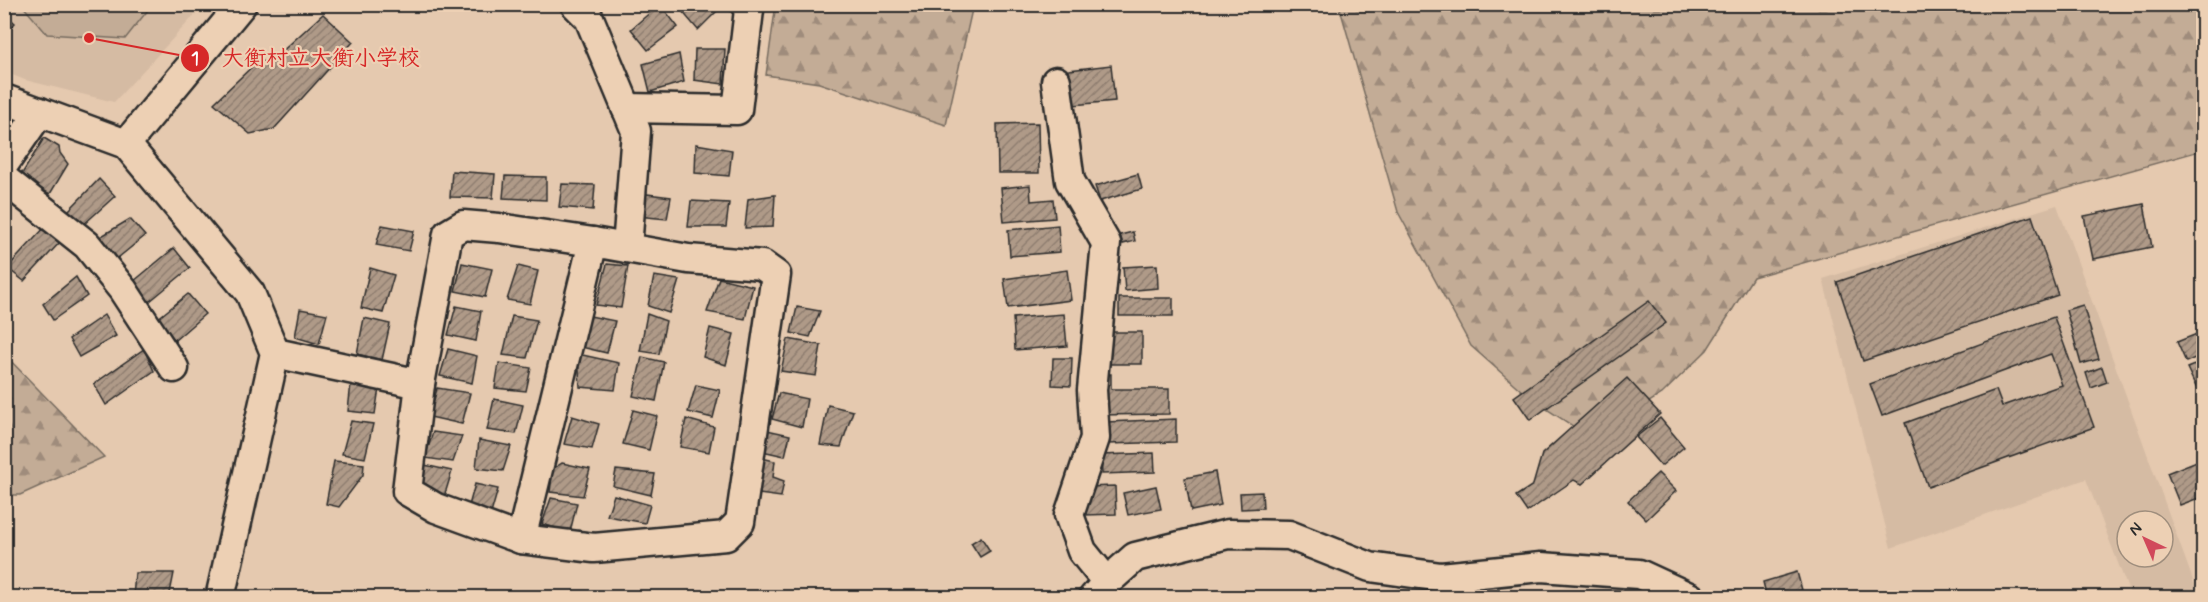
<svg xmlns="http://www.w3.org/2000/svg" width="2208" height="602" viewBox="0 0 2208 602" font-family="Mynerve,'Klee One',sans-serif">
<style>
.built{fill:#d5bba3;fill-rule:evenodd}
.forest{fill:url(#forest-firs);stroke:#776c60;stroke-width:1.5}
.garden{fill:#c3ac96;stroke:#776c60;stroke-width:1.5}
.building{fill:url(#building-hatch);stroke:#2b2b2b;stroke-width:1.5}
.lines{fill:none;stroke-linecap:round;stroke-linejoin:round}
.minor-casing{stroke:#2b2b2b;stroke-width:33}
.minor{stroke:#edd0b4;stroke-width:28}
.leader{fill:none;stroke:#d62828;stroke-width:2}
.callout-dot{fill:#d62828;stroke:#edd0b4;stroke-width:2}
.mark-label{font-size:18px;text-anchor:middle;font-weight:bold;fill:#fff}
.callout-label{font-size:22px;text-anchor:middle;font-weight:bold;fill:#d62828;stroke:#edd0b4;stroke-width:4.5;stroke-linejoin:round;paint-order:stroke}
</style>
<defs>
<pattern id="forest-firs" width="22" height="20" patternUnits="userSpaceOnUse" patternTransform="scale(1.5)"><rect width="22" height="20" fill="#c3ac96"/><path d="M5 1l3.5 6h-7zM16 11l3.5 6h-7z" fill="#9f8c7b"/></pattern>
<pattern id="building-hatch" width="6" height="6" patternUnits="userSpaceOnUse" patternTransform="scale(1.5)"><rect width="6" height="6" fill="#af9a88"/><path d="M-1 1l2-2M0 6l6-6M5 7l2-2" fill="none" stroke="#8f7e6f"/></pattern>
</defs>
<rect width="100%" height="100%" fill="#e5c9af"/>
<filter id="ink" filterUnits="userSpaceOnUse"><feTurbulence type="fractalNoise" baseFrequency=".0167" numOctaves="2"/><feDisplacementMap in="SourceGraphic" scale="12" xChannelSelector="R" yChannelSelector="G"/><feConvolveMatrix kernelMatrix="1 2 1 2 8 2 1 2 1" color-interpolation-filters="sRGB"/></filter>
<g filter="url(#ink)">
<g class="built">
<polygon points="4,5 204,5 114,102 25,80 5,72"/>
<path d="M2057,205L2199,597H2131L2086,479L1891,548L1823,279ZM2127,521H2163V557H2127Z"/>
</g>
<g class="forest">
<polygon points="776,4 973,5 946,125 819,83 766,75"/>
<polygon points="1339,5 2203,5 2203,150 1753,277 1707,350 1662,394 1617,422 1585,434 1531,399 1471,346 1398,212"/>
<polygon points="4,355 5,355 104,457 20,495 5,495"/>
</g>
<polygon class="garden" points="22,5 152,5 125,39 47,34"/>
<g class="building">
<polygon points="660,4 678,27 648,50 631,29"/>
<polygon points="685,4 724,4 698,30 681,10"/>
<polygon points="4,13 15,23 4,34"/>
<polygon points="323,14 353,42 274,129 250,134 214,103 260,59 267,65"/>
<polygon points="695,49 725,49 723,84 694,80"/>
<polygon points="679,54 684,82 650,92 643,64"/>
<polygon points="1111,65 1115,101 1073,105 1069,70"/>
<polygon points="1038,123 1039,173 998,173 997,124"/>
<polygon points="44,138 59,147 60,153 68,164 50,194 20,177"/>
<polygon points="696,144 732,150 729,176 695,173"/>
<polygon points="452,171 495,174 493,198 450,197"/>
<polygon points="1138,174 1142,189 1100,201 1095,186"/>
<polygon points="505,176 546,177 546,200 503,198"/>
<polygon points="99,179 115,196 82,226 68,211"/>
<polygon points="562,184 595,185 593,210 559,207"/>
<polygon points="1030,185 1031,201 1053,199 1055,218 1004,222 1001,188"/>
<polygon points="639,193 671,197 667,219 637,216"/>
<polygon points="775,195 773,227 745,228 748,199"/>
<polygon points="691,201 729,203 726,227 688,227"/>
<polygon points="2144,204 2152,247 2093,259 2084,216"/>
<polygon points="2032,216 2058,295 1863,361 1837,282"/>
<polygon points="130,219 145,236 114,261 95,240"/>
<polygon points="47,225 62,240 24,281 7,268"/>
<polygon points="382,225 414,231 409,251 376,245"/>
<polygon points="1058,225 1060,252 1010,256 1008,230"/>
<polygon points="1133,232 1135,241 1123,244 1120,235"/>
<polygon points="174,248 190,268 144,306 128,286"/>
<polygon points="462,263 492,269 485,297 455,291"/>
<polygon points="607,264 628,266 621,308 596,305"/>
<polygon points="1157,265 1158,288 1125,291 1123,267"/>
<polygon points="518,266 538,271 530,304 507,300"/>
<polygon points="370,268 394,275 383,313 361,308"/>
<polygon points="1067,270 1071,300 1008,308 1004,279"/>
<polygon points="654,276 679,280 669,313 648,306"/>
<polygon points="76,277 87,296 53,320 43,304"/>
<polygon points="719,278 753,286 745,319 707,312"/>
<polygon points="188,294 205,314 175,340 157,319"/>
<rect x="1119" y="298" width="54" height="18"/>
<polygon points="1649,301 1666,323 1530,420 1514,397"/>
<polygon points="2083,305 2099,359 2081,364 2066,310"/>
<polygon points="456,306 481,311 476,341 448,335"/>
<polygon points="797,307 820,311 810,337 791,333"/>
<polygon points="300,309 327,314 319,344 295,337"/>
<polygon points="647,314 666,321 659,354 640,351"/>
<polygon points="1064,314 1067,346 1015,350 1013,318"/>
<polygon points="104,315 116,336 79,357 69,339"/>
<polygon points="512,316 537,320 527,358 503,355"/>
<polygon points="590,316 615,321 607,353 581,347"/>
<polygon points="2054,317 2094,427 1928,487 1905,423 1996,390 2002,406 2062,385 2051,354 1882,416 1870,384"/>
<polygon points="364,318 390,324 382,360 357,354"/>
<polygon points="710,328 734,334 726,365 703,357"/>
<polygon points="2204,331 2204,354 2186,362 2177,342"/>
<rect x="1102" y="332" width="40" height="32"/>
<polygon points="788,339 821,345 816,376 781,371"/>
<polygon points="144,349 154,371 106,405 94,384"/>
<polygon points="448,349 477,356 472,383 440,376"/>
<polygon points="578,354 619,363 615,390 580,387"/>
<polygon points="642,357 664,362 656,401 633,396"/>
<polygon points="1053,358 1072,358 1071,386 1052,385"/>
<polygon points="2204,361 2204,386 2197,389 2187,368"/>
<polygon points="499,363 531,368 526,391 495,388"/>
<polygon points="2102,367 2107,382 2091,388 2086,373"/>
<polygon points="1096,374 1111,374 1111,389 1169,389 1169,414 1096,415"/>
<polygon points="1627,378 1660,414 1582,484 1574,480 1527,512 1516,496 1533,485 1542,454"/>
<polygon points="351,383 379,388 375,414 348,411"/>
<polygon points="696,385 720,390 713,418 688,412"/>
<polygon points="437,388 470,393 462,424 430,417"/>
<polygon points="779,393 807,399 802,427 772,419"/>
<polygon points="494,399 523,405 516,434 487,430"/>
<polygon points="828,405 853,411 841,447 820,445"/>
<polygon points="633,410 657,416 649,450 623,444"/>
<polygon points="572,416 599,424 592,449 564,444"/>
<polygon points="1660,418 1684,447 1661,466 1636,437"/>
<polygon points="686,419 714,427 709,452 680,447"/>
<polygon points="1176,419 1176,442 1107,444 1106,422"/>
<polygon points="351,421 373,424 365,458 342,454"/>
<polygon points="767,430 790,435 785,456 762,451"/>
<polygon points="433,432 462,436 453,462 425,458"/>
<polygon points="479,440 511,446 503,471 476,468"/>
<polygon points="1154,453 1155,472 1102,474 1101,455"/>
<polygon points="757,457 775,461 773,477 784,481 781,497 752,493"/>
<polygon points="2204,458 2204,496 2180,505 2167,473"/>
<polygon points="334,461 364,464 363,475 339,507 326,504"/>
<polygon points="562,463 590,469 583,496 550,492 553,469"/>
<polygon points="420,464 452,471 444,497 415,487"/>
<polygon points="616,470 655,474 651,495 613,486"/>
<polygon points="1215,472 1221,505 1191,511 1185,478"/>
<polygon points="1658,473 1676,491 1646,520 1628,501"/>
<polygon points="475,484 498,489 490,517 467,513"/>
<polygon points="1115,486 1116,514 1085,515 1084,487"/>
<polygon points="1156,486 1161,509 1128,515 1123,493"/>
<polygon points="1262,492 1263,508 1241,509 1240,493"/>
<polygon points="614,495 650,505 645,523 607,516"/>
<polygon points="551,498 577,503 570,532 542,524"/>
<polygon points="981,537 990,551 980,557 971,543"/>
<polygon points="1797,572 1802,590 1778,598 1767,598 1763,582"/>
<polygon points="135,573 174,573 169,598 133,598"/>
</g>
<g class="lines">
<defs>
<g id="minor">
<polyline points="575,4 589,18 636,131 627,248"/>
<polyline points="1056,81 1070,181 1106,243 1092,390 1095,438 1069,515 1082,551 1107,582"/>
<polyline points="4,99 126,144 250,293 275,353 220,598"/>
<polyline points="626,108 737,110 749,10 745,4"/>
<polyline points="126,144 242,4"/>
<polyline points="4,164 40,112"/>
<polyline points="4,179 87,245 123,290 174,368"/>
<polygon points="463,225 499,228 593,242 688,259 762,265 776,275 740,522 726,536 594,548 521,539 436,508 407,491 420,384 448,234"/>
<polyline points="275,353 420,384"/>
<polyline points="521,539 593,242"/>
<polyline points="1093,598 1107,582 1135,557 1228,534 1289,535 1370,567 1441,577 1541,567 1639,574 1691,598"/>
</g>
</defs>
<use href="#minor" class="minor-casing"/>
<use href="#minor" class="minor"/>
</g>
</g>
<path class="leader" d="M89 38L195 58"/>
<g class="callout-dot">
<circle cx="89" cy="38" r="6"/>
<circle cx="195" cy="58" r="15"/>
</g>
<g class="mark-label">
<text x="195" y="64">1</text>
</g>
<g class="callout-label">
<text x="321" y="65">大衡村立大衡小学校</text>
</g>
<rect width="2208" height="602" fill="none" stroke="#edd0b4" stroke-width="24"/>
<rect x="12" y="12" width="2184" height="578" fill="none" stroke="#2b2b2b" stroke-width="2" filter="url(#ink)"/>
<g transform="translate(2145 539) rotate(316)"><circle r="28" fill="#edd0b4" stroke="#9f8e7d" stroke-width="1.5"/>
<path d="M0-4.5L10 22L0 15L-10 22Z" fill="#d1495b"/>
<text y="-9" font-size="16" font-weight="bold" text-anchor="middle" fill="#2b2b2b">N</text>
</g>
</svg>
